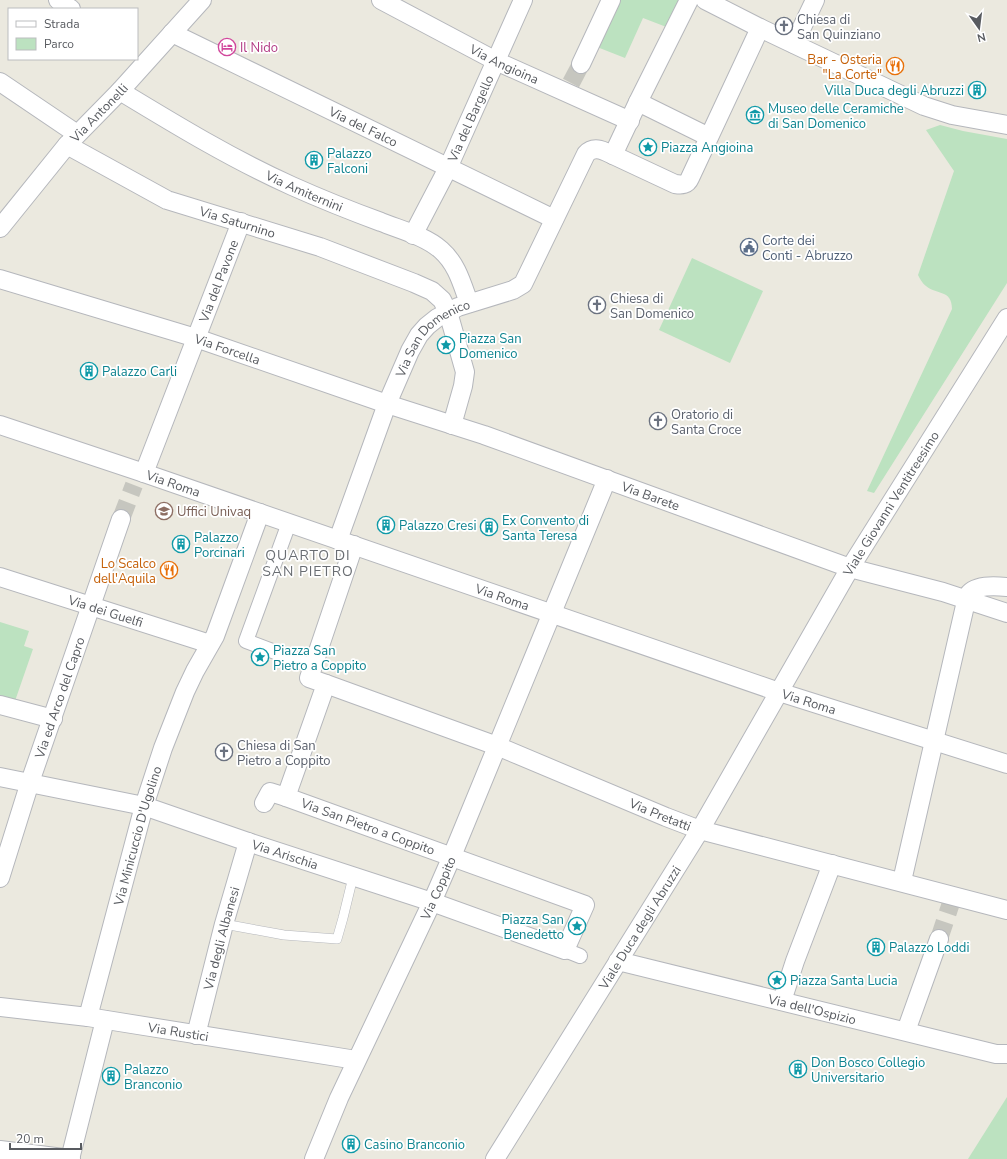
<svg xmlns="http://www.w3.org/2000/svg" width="1007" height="1159" viewBox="0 0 1007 1159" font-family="'Nunito Sans',sans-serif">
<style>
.green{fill:#bce2c0}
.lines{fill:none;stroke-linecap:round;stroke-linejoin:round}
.minor-tunnel{stroke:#c6c6bf;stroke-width:18;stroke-dasharray:18 9;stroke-linecap:butt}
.service-casing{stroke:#b5b7bc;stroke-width:10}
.pedestrian-casing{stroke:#b5b7bc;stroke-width:16}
.minor-casing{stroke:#b5b7bc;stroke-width:20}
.service{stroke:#fff;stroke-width:9}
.pedestrian{stroke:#fff;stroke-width:14}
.minor{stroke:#fff;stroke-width:18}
.labels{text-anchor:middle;stroke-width:3.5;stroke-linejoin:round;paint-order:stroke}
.worship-label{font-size:13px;fill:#5b616d;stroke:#fff;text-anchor:start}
.hotel-label{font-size:13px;fill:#b23c85;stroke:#fff;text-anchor:start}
.food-label{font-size:13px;fill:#c56008;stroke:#fff;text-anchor:end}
.street-label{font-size:13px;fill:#585b60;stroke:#fff}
.culture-label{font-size:13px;fill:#0d838f;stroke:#fff;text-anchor:start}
.service-label{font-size:13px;fill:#4e5e75;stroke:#fff;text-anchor:start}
.education-label{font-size:13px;fill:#785e54;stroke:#fff;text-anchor:start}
.neighbourhood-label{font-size:14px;letter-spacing:1px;fill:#696d72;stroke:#fff}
</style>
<rect width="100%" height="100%" fill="#ebe9df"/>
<g class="green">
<polygon points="618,0 683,0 669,28 643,18 625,58 597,47"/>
<path d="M940,125L963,131L1007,139V283L874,493L867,491L952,309C952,289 936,295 926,286C923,284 920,279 918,275L954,171L926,130Z"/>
<polygon points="692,258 763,291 730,363 659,330"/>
<polygon points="0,622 29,631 24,646 33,649 15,701 0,697"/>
<polygon points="1007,1097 1007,1159 968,1159"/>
</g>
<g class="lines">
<g class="minor-tunnel">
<polyline points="571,83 581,64"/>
<polyline points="121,519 134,485"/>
<polyline points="939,939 951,903"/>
</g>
<defs>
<polyline id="service" points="224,924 284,935 337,939 343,918 353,877"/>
<g id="pedestrian">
<polyline points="289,523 246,641 312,666"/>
<polyline points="565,950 580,956"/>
</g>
<g id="minor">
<polyline points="58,0 71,9"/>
<path id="s1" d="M381,0L496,61L630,121"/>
<polyline points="705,0 760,28 924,106 952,115 1007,125"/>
<path id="s2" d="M172,33L554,219"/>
<polyline points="794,44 815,0"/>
<polyline points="581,64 611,0"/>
<polyline points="0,82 77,134"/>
<path id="s3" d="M120,91C176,125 232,159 292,186C321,199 351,211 381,222C401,230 425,236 441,250C457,264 462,284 469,303"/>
<polyline points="638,102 689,0"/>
<path d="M709,137L638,102L613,155L675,184C682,185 687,185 690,178L760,28"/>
<path id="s4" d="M67,145L167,200L320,247L414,283L432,291L442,300L448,312L465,372L463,386L452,425"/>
<path id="s5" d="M0,228L67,145L120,91L202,0"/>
<path id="s6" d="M413,235L448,168L523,0"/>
<path id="s7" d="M0,279L196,338L387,404L484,435L850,568L943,592L1007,613"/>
<path id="s8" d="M0,425L138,471L779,692L1007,764"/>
<path id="s9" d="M144,473L241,222"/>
<path id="s10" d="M338,540L387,404L410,351L419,335L427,326L437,318L458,307L513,290L523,284L586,154C594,145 604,151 613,155"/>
<path id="s11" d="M0,577L210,644"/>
<path id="s12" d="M326,684L497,746L666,817L700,830L1007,910"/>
<polyline points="0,705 53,719"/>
<path id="s13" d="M0,777L144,806L248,842L432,902L565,950L585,905L286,797"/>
<polyline points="264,803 270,792 286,797 326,684 309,678 354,545"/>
<path id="s14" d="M0,878L30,782L121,519"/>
<path d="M902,881L967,597C973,584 996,586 1007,587"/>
<path id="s15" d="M618,961L996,1054H1007"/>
<polyline points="782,1001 795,961 832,864"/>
<path id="s16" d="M0,1007L88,1017L356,1060"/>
<path id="s17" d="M88,1017L144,806L163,748L185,692L195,671L215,636L260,513"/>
<polyline points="906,1031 939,939"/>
<path id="s18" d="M196,1035L224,924L248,842"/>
<polyline points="0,1150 71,1159"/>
<polyline points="70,1159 105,1020"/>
<path id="s19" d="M314,1159L339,1098L432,902L452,856L607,479"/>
<path id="s20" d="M495,1159L700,830L850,568L1007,318"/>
</g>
</defs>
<use href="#service" class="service-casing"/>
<use href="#pedestrian" class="pedestrian-casing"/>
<use href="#minor" class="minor-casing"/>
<use href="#service" class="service"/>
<use href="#pedestrian" class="pedestrian"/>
<use href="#minor" class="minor"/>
</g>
<defs>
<symbol id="church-ring" viewBox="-11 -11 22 22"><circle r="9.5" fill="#fff" stroke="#6b7280" stroke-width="1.5"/><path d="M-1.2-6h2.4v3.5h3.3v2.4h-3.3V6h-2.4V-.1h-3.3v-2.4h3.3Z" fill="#6b7280"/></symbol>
<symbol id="hotel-ring" viewBox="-11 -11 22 22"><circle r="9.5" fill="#fff" stroke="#d1479c" stroke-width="1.5"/><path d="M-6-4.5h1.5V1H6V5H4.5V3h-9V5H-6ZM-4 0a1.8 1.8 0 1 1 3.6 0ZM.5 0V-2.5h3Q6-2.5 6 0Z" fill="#d1479c"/></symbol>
<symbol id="restaurant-ring" viewBox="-11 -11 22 22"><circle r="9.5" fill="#fff" stroke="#e8710a" stroke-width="1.5"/><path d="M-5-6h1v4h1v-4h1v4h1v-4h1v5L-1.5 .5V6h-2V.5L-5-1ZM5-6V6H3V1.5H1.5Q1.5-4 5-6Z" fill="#e8710a"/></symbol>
<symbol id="building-ring" viewBox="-11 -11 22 22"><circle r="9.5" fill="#fff" stroke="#0f9aa8" stroke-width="1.5"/><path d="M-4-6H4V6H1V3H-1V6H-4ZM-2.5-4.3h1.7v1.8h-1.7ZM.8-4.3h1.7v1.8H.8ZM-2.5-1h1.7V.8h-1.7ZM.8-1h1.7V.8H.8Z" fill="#0f9aa8"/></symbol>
<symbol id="museum-ring" viewBox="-11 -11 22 22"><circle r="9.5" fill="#fff" stroke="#0f9aa8" stroke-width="1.5"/><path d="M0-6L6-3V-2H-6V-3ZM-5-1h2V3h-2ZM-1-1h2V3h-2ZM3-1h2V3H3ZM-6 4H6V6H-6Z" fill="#0f9aa8"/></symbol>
<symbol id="sight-ring" viewBox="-11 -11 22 22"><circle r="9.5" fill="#fff" stroke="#0f9aa8" stroke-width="1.5"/><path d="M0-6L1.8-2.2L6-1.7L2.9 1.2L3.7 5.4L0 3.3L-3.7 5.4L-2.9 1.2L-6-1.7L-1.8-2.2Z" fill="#0f9aa8"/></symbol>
<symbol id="civic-ring" viewBox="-11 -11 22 22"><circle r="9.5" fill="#fff" stroke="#5c6f8a" stroke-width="1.5"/><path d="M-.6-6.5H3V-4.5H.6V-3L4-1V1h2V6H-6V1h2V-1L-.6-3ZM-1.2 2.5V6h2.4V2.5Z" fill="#5c6f8a"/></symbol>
<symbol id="university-ring" viewBox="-11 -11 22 22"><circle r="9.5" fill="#fff" stroke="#8d6e63" stroke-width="1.5"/><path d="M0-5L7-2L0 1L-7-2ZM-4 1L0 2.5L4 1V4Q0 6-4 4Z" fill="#8d6e63"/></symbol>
</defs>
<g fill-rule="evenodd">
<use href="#church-ring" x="774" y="16" width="20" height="20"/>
<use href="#hotel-ring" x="217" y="37" width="20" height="20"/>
<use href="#restaurant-ring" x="885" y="56" width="20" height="20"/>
<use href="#building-ring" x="967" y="80" width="20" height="20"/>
<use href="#museum-ring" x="745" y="105" width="20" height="20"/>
<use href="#sight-ring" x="638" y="137" width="20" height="20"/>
<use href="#building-ring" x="304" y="150" width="20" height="20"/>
<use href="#civic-ring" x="739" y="237" width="20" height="20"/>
<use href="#church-ring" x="587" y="295" width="20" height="20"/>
<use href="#sight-ring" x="436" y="335" width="20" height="20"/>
<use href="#building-ring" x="79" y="361" width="20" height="20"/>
<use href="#church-ring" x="648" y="411" width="20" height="20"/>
<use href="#university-ring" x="154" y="501" width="20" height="20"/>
<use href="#building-ring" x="376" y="515" width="20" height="20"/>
<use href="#building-ring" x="479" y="517" width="20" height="20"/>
<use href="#building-ring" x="171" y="534" width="20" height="20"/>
<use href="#restaurant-ring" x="159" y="560" width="20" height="20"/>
<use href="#sight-ring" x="250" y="647" width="20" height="20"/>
<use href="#church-ring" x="214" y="742" width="20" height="20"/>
<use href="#sight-ring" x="567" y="916" width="20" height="20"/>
<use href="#building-ring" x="866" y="937" width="20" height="20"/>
<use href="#sight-ring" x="767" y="970" width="20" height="20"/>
<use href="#building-ring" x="788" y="1059" width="20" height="20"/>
<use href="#building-ring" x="101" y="1066" width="20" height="20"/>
<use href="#building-ring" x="341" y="1134" width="20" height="20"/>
</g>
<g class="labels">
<g class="worship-label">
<text x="797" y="24">Chiesa di<tspan x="797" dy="15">San Quinziano</tspan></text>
<text x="610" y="303">Chiesa di<tspan x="610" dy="15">San Domenico</tspan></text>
<text x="671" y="419">Oratorio di<tspan x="671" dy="15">Santa Croce</tspan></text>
<text x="237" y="750">Chiesa di San<tspan x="237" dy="15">Pietro a Coppito</tspan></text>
</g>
<g class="hotel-label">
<text x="240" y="52">Il Nido</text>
</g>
<g class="food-label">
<text x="882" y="64">Bar - Osteria<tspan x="882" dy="15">"La Corte"</tspan></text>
<text x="156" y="568">Lo Scalco<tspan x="156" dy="15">dell'Aquila</tspan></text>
</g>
<g class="street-label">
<text dy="5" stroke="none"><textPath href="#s1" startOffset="139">Via Angioina</textPath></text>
<text dy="5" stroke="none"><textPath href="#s5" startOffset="152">Via Antonelli</textPath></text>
<text dy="5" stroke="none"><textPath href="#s6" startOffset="130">Via del Bargello</textPath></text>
<text dy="5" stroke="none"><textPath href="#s2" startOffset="213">Via del Falco</textPath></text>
<text dy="5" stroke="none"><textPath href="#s3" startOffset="210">Via Amiternini</textPath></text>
<text dy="5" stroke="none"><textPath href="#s4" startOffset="188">Via Saturnino</textPath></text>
<text dy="5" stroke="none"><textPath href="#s9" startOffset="206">Via del Pavone</textPath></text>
<text dy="5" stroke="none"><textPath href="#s10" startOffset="228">Via San Domenico</textPath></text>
<text dy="5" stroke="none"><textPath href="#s7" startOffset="238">Via Forcella</textPath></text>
<text dy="5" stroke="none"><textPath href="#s8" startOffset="183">Via Roma</textPath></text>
<text dy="5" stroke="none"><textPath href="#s7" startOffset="686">Via Barete</textPath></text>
<text dy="5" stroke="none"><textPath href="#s20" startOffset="766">Viale Giovanni Ventitreesimo</textPath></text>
<text dy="5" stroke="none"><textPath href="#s8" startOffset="531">Via Roma</textPath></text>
<text dy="5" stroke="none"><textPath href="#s11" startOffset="111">Via dei Guelfi</textPath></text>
<text dy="5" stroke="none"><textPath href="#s14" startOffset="190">Via ed Arco del Capro</textPath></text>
<text dy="5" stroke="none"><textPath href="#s8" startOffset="855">Via Roma</textPath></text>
<text dy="5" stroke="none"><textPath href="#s12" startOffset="359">Via Pretatti</textPath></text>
<text transform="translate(368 826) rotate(20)" y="5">Via San Pietro a Coppito</text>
<text dy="5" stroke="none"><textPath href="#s17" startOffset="188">Via Minicuccio D'Ugolino</textPath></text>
<text dy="5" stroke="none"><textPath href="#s13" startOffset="296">Via Arischia</textPath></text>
<text dy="5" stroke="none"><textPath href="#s19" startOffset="298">Via Coppito</textPath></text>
<text dy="5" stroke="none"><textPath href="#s20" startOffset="273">Viale Duca degli Abruzzi</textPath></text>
<text dy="5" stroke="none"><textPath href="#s18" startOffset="100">Via degli Albanesi</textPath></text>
<text dy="5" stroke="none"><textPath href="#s15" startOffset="200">Via dell'Ospizio</textPath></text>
<text dy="5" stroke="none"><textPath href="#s16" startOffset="180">Via Rustici</textPath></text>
</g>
<g class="culture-label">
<text x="964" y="95" text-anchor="end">Villa Duca degli Abruzzi</text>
<text x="768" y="113">Museo delle Ceramiche<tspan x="768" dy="15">di San Domenico</tspan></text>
<text x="661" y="152">Piazza Angioina</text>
<text x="327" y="158">Palazzo<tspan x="327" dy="15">Falconi</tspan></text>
<text x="459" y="343">Piazza San<tspan x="459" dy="15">Domenico</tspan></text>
<text x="102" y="376">Palazzo Carli</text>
<text x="502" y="525">Ex Convento di<tspan x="502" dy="15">Santa Teresa</tspan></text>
<text x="399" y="530">Palazzo Cresi</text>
<text x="194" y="542">Palazzo<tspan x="194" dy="15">Porcinari</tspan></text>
<text x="273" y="655">Piazza San<tspan x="273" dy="15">Pietro a Coppito</tspan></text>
<text x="564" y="924" text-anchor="end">Piazza San<tspan x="564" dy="15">Benedetto</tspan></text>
<text x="889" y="952">Palazzo Loddi</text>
<text x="790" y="985">Piazza Santa Lucia</text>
<text x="811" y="1067">Don Bosco Collegio<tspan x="811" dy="15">Universitario</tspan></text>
<text x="124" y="1074">Palazzo<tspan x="124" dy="15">Branconio</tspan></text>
<text x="364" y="1149">Casino Branconio</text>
</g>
<g class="service-label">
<text x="762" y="245">Corte dei<tspan x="762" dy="15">Conti - Abruzzo</tspan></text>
</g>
<g class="education-label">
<text x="177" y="516">Uffici Univaq</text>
</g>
<g class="neighbourhood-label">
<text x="308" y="560">QUARTO DI<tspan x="308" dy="16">SAN PIETRO</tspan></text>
</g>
</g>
<rect x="8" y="8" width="130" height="52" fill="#ffffff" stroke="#bcbdbf"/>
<rect x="16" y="21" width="20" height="6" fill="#ffffff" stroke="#bcbdbf"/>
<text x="44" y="28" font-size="12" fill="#585b60">Strada</text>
<rect x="16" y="38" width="20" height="12" fill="#bce2c0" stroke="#bcbdbf"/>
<text x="44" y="48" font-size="12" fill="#585b60">Parco</text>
<g transform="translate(979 28) rotate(166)" stroke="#ffffff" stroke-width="3" paint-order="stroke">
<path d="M0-3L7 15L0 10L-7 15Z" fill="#585b60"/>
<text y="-6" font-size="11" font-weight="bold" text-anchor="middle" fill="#585b60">N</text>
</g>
<path d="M10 1143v6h71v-6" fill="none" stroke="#585b60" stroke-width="2"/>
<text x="16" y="1143" font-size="12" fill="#585b60" stroke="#ffffff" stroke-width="3" paint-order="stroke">20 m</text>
</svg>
